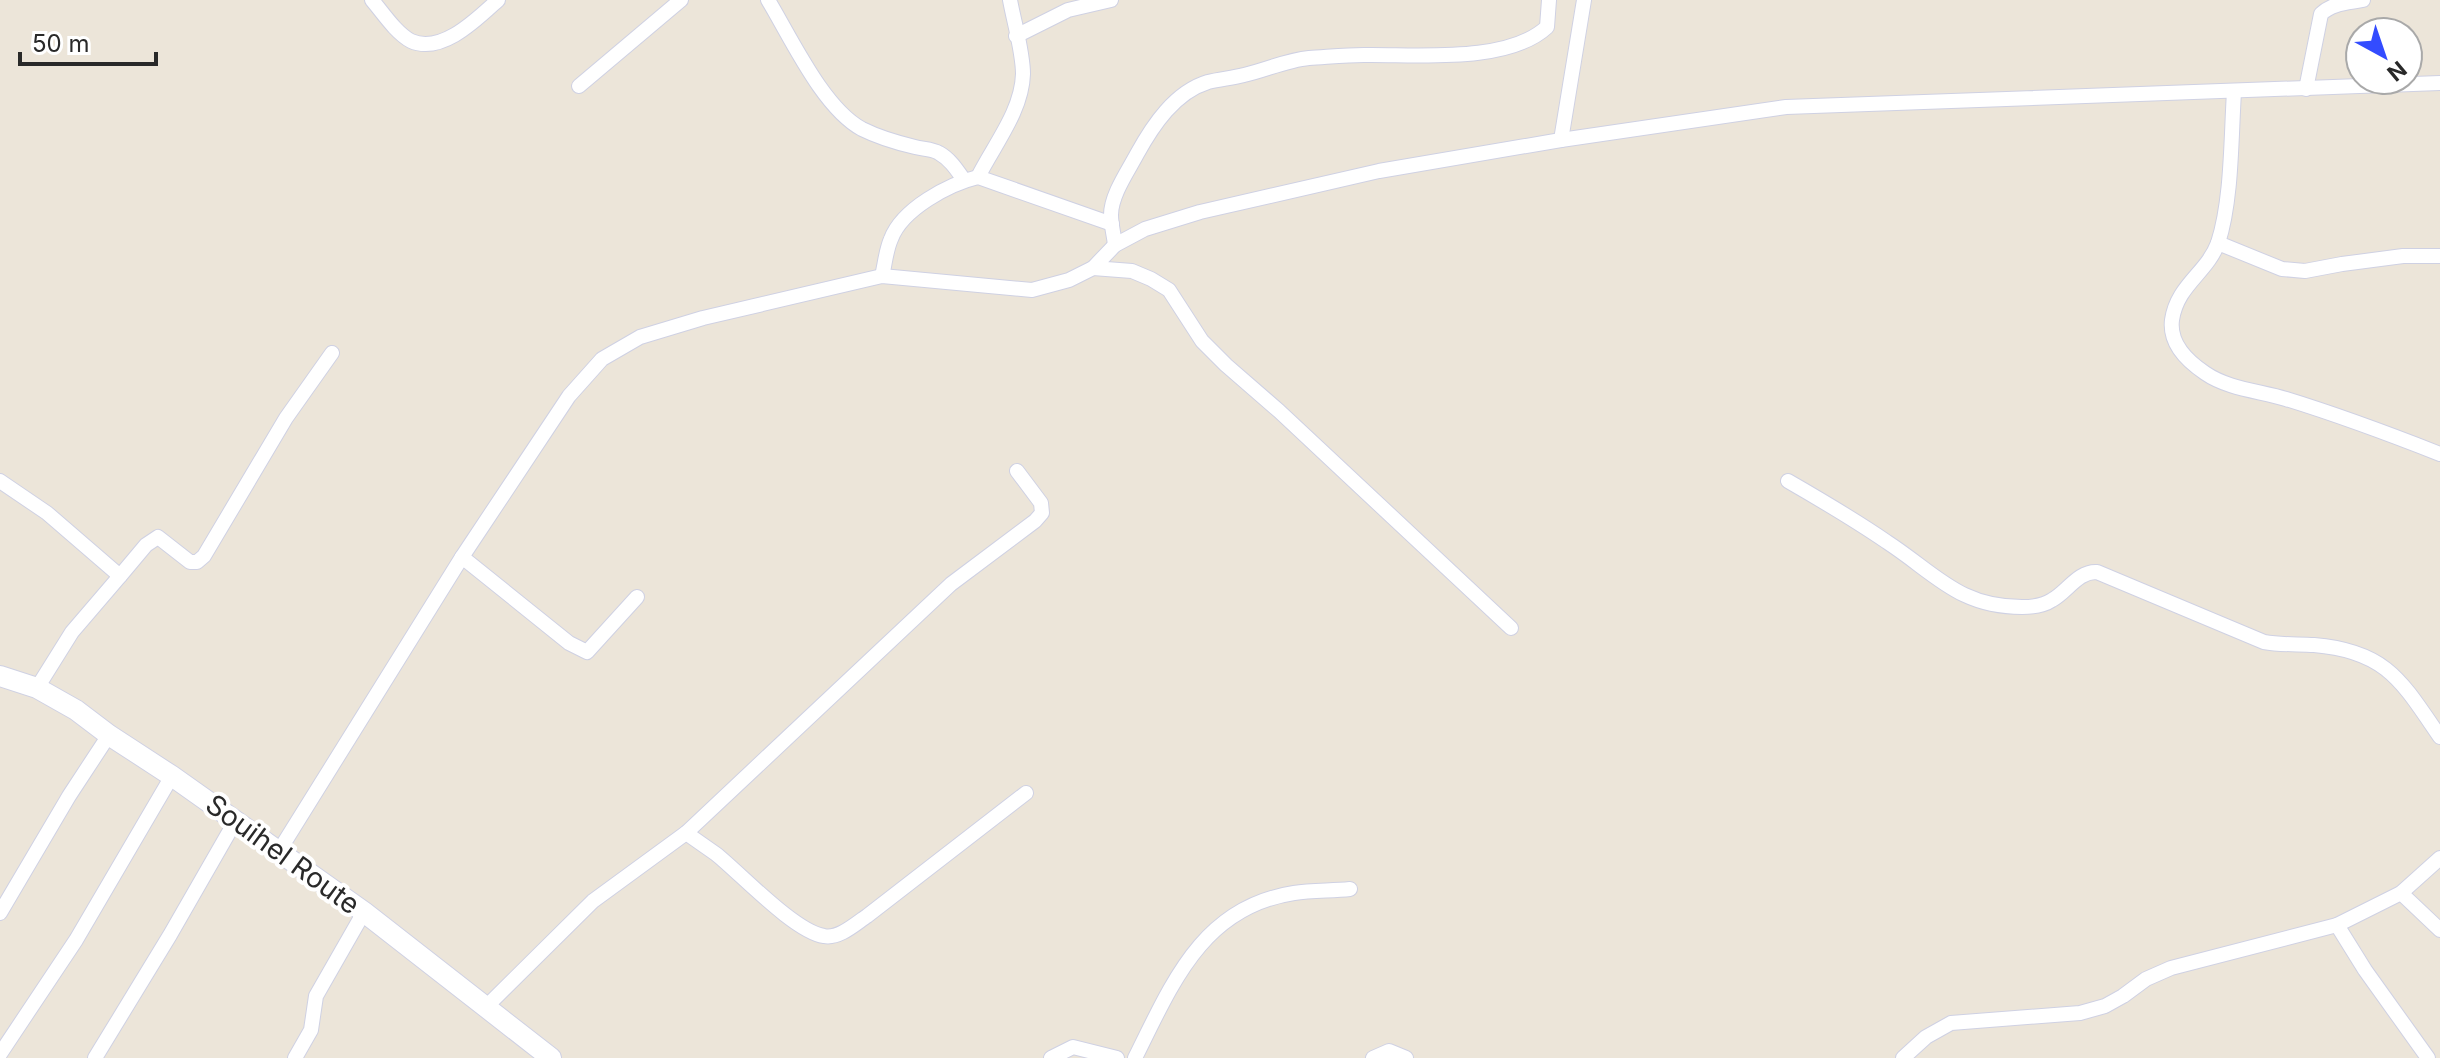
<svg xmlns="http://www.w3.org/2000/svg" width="2440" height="1058" viewBox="0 0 2440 1058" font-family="Inter,sans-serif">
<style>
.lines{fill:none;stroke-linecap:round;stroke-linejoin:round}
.street-casing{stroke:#cfd1e3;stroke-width:16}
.secondary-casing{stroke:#cfd1e3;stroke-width:22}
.street{stroke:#fff;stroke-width:14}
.secondary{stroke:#fff;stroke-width:20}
.labels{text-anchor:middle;stroke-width:8;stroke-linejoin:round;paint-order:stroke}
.street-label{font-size:28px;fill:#292929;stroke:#fff}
</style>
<rect width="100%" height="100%" fill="#ece5d9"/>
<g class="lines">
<defs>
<g id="street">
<path d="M372,0C383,13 396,33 411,41C442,55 478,18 498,0"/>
<path d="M768,0C791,38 823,108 862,129C878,137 898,143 915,147C923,149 933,149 939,153C950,159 957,170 964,180"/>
<polyline points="1016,36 1068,10 1111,0"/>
<polyline points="579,86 681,0"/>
<path d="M2306,89L2321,14C2332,3 2348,3 2363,0"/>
<path d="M2234,92C2231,138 2232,200 2218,243C2207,273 2177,285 2172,320C2169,344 2187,361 2205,373C2228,389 2260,391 2286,399C2338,415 2389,434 2440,454"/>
<polyline points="1561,140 1584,0"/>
<path d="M978,177C994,145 1022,111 1023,74C1023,52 1014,22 1010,0"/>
<polyline points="2218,243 2282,269 2305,271 2342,264 2403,256 2440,256"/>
<path d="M1115,245C1114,235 1111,225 1111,215C1111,195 1128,171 1137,154C1153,125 1175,92 1208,82C1220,79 1233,78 1244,75C1266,70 1287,60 1309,58C1327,57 1346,55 1364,55C1416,54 1507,64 1547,27L1549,0"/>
<polyline points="1093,268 1132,271 1151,279 1169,290 1202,341 1226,365 1279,411 1511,628"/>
<path d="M882,276C885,264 886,250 891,239C902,209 949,184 978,177L1112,224"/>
<polyline points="0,481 47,513 120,576 72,632 37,688"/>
<path d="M1788,481C1821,500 1855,520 1887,542C1936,574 1959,607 2022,607C2033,607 2043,606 2052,600C2067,592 2078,571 2097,572L2264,642C2281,645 2297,644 2314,645C2387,651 2402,682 2440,737"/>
<polyline points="462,557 569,643 587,652 637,597"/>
<polyline points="120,576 146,545 158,537 190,562 197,562 204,556 286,418 332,353"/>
<path d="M686,833C696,840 706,847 716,854C741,874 795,932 824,936C839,939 855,924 867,916L1026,793"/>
<polyline points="279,851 462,557 569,396 602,359 640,337 703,318 882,276 1032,290 1069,280 1093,268 1115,245 1145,229 1200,212 1379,171 1561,140 1786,107 2440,83"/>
<polyline points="2401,893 2440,930"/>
<polyline points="0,913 69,796 109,735"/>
<polyline points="2337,925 2365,970 2428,1058"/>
<polyline points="487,1006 593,901 686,833 951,584 1035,521 1042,513 1041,503 1017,471"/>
<polyline points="0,1054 76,940 172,776"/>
<polyline points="95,1058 170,935 236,820"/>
<polyline points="295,1058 311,1030 316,996 364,912"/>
<polyline points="1051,1058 1073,1047 1117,1058"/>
<path d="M1135,1058C1172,984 1202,907 1294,893C1312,890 1332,891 1350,889"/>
<polyline points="1373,1058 1389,1051 1406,1058"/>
<polyline points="1903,1058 1926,1037 1951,1023 2080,1013 2105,1006 2123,996 2146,979 2171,968 2337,925 2401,893 2440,858"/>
</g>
<polyline id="secondary" points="0,676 37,688 76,710 109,735 172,776 364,912 551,1058"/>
</defs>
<use href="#street" class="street-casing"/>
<use href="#secondary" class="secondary-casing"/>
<use href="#street" class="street"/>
<use href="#secondary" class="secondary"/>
</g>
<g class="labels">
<g class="street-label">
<text transform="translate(283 854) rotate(36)" y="10">Souihel Route</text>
</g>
</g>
<g transform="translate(2384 56) rotate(140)"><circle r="38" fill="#ffffff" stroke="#a9a9a9" stroke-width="2"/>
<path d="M0-6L14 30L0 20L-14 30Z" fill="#334cff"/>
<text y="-12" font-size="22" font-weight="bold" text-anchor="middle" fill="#292929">N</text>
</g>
<path d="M20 52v12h136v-12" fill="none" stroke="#292929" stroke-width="4"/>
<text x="32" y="52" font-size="24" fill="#292929" stroke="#ffffff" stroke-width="6" paint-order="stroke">50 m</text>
</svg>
